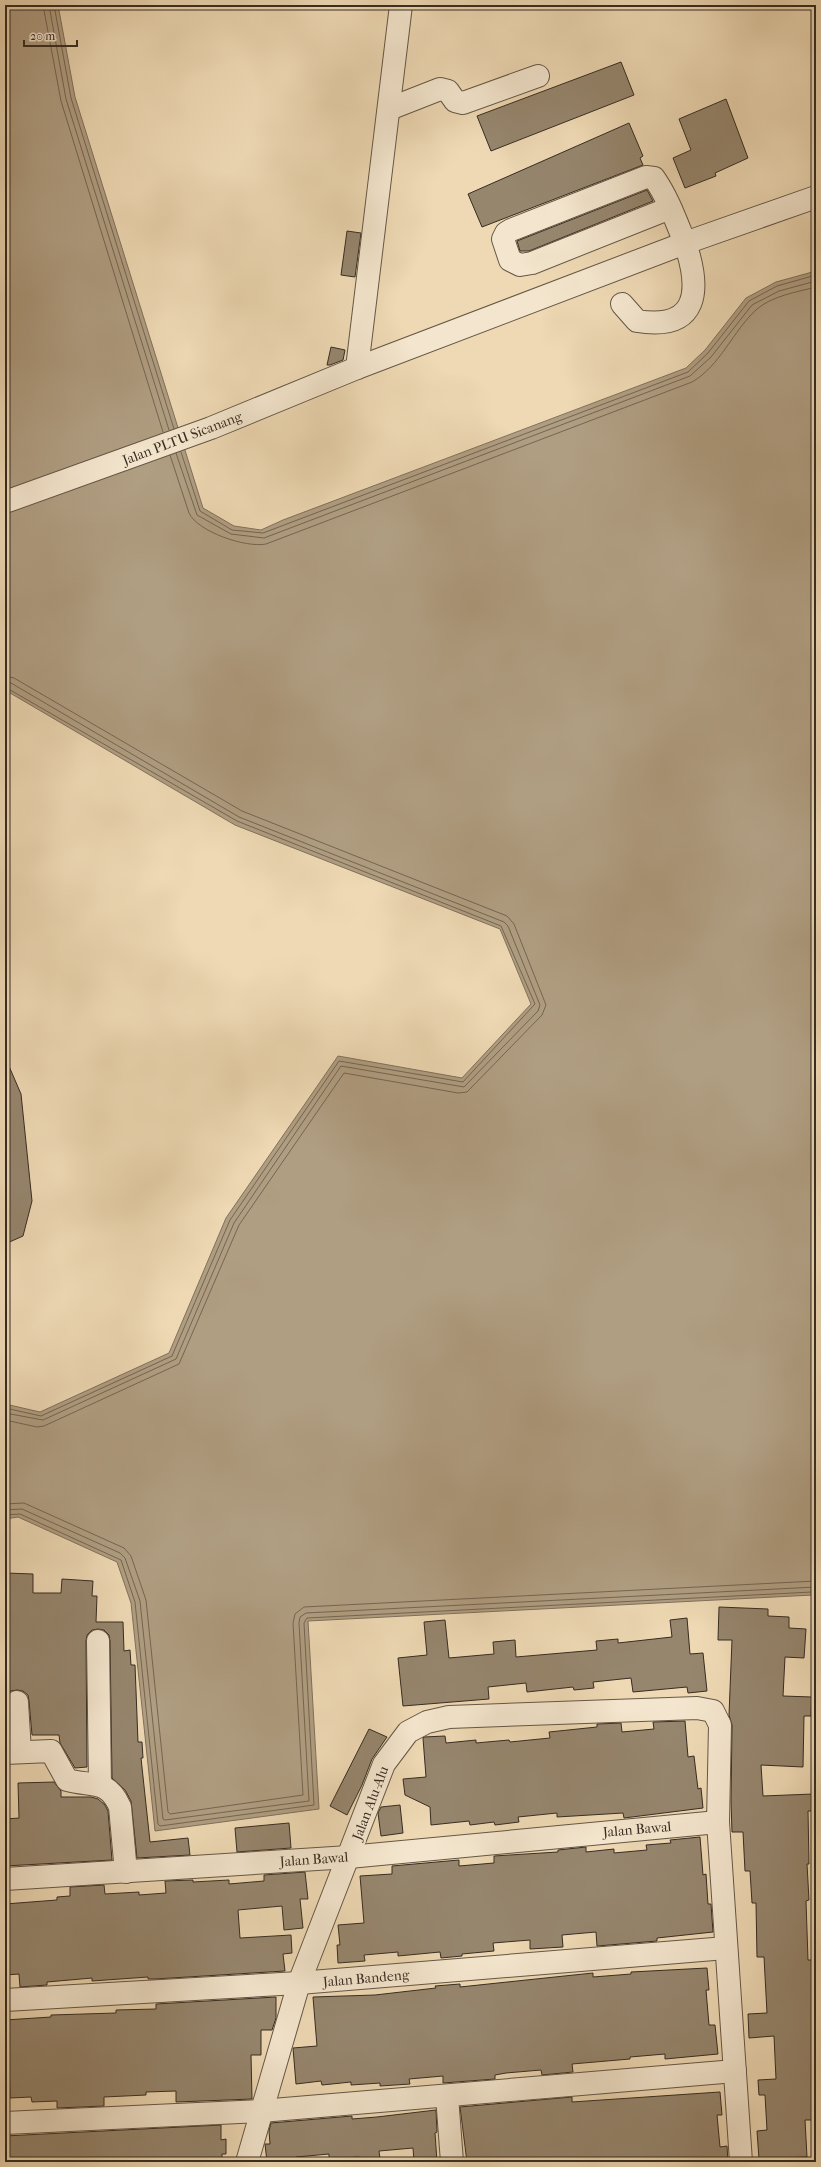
<svg xmlns="http://www.w3.org/2000/svg" width="821" height="2167" viewBox="0 0 821 2167" font-family="'IM FELL French Canon',serif">
<style>
.water{fill:#b09e82;stroke:#80705c}
.lines{fill:none;stroke-linecap:round;stroke-linejoin:round}
.shore{stroke:#746552;stroke-width:1}
.building{fill:#96866e;stroke:#372c22}
.minor-casing{stroke:#655746;stroke-width:24}
.minor{stroke:#f4e6ce;stroke-width:22}
.labels{text-anchor:middle;stroke-width:4;stroke-linejoin:round;paint-order:stroke}
.street-label{font-size:14px;fill:#372c22;stroke:#f4e6ce}
</style>
<rect width="100%" height="100%" fill="#eed9b4"/>
<filter id="stains"><feTurbulence type="fractalNoise" baseFrequency=".005" numOctaves="4"/><feColorMatrix values="0 0 0 0 .2 0 0 0 0 .09 0 0 0 0 .02 0 0 0 .5 -.17"/></filter>
<radialGradient id="worn" r=".72"><stop offset=".6" stop-color="#630" stop-opacity="0"/><stop offset="1" stop-color="#630" stop-opacity=".3"/></radialGradient>
<polygon class="water" points="5,5 58,5 75,97 203,508 234,526 261,530 283,520 686,368 705,350 746,298 776,282 816,271 816,1644 813,1595 308,1621 319,1809 155,1831 131,1603 117,1562 18,1517 5,1519 5,1404 40,1412 169,1353 226,1218 338,1056 462,1078 531,1004 500,929 235,825 5,690"/>
<g class="lines">
<g class="shore">
<polyline points="43,5 61,101 163,432"/>
<polyline points="49,5 66,99 169,430"/>
<polyline points="54,5 71,98 174,429"/>
<polyline points="181,452 200,511 232,530 263,533 688,372 708,353 749,301 777,286 816,275"/>
<polyline points="176,453 197,515 231,534 264,538 690,376 711,357 752,305 779,291 816,281"/>
<path d="M170,455L189,513C198,532 246,548 266,544L692,382C720,366 733,331 756,310C771,296 797,292 816,287"/>
<polyline points="5,676 14,678 242,811 507,916 514,924 546,1005 542,1015 467,1092 458,1093 344,1073 239,1225 179,1364 44,1426 37,1427 5,1420"/>
<polyline points="5,682 11,683 239,817 504,922 508,926 540,1005 538,1011 464,1087 341,1066 234,1223 176,1359 43,1420 5,1413"/>
<polyline points="5,687 237,821 501,926 535,1004 463,1082 339,1061 230,1220 172,1356 41,1416 5,1408"/>
<polyline points="5,1504 24,1503 124,1548 131,1556 146,1600 168,1812 170,1814 303,1795 293,1623 295,1614 304,1607 816,1581"/>
<polyline points="5,1510 22,1509 120,1553 125,1558 140,1601 163,1819 165,1820 309,1801 299,1623 300,1617 306,1613 816,1587"/>
<polyline points="5,1515 20,1514 121,1560 135,1602 158,1824 160,1826 314,1805 304,1623 307,1618 812,1592 816,1594"/>
</g>
</g>
<g class="building">
<polygon points="621,62 634,95 491,151 477,116"/>
<polygon points="726,99 748,158 715,173 716,176 685,188 673,158 691,150 679,119"/>
<polygon points="629,123 643,156 640,158 643,165 482,227 468,194"/>
<polygon points="647,190 653,201 529,251 520,251 517,241"/>
<polygon points="347,231 361,233 355,277 341,275"/>
<polygon points="331,347 345,350 343,360 330,365 327,365"/>
<polygon points="5,1057 21,1094 32,1201 23,1236 5,1244"/>
<polygon points="5,1573 33,1574 33,1593 61,1593 62,1579 93,1581 92,1596 97,1596 96,1622 123,1622 124,1651 130,1650 131,1665 135,1665 138,1742 142,1742 143,1758 141,1758 150,1842 188,1838 190,1855 137,1858 131,1801 125,1790 112,1778 110,1641 109,1635 104,1630 98,1629 92,1630 87,1635 86,1641 87,1767 75,1768 60,1743 59,1735 32,1735 29,1701 28,1695 23,1691 17,1690 10,1691 5,1700"/>
<polygon points="719,1607 768,1609 768,1616 789,1617 789,1628 806,1629 804,1658 785,1657 783,1696 812,1697 811,1716 804,1716 803,1767 761,1765 763,1796 813,1794 814,1811 808,1811 809,1864 807,1864 809,1900 806,1901 808,1960 816,1960 816,2120 805,2120 807,2157 759,2159 757,2131 767,2130 765,2095 759,2095 758,2080 776,2079 774,2036 749,2038 748,2014 767,2013 764,1957 757,1957 756,1903 752,1903 750,1871 745,1871 743,1832 732,1832 731,1802 732,1725 729,1715 732,1640 718,1640"/>
<polygon points="687,1618 690,1654 703,1653 707,1691 688,1693 687,1687 633,1692 631,1678 593,1682 594,1688 574,1690 573,1687 527,1692 526,1683 488,1687 489,1699 403,1706 398,1658 427,1655 424,1622 445,1620 449,1658 494,1654 493,1642 515,1640 516,1657 597,1650 596,1641 618,1639 618,1643 672,1637 670,1620"/>
<polygon points="685,1721 688,1757 694,1756 698,1789 701,1788 703,1808 624,1818 623,1813 557,1817 557,1813 518,1817 519,1822 495,1825 494,1822 470,1825 469,1821 431,1825 430,1807 405,1795 403,1779 426,1777 423,1738 424,1737 445,1736 446,1743 476,1740 476,1743 509,1740 510,1742 550,1738 549,1732 597,1727 597,1724 621,1723 622,1732 654,1729 653,1722"/>
<polygon points="369,1729 387,1737 372,1759 362,1785 347,1815 330,1806"/>
<polygon points="54,1782 61,1791 61,1797 91,1797 98,1799 105,1805 108,1811 112,1860 5,1866 5,1819 19,1818 18,1783"/>
<polygon points="400,1805 403,1833 381,1836 378,1813 381,1807"/>
<polygon points="289,1823 291,1848 237,1852 235,1828"/>
<polygon points="700,1837 703,1875 706,1874 708,1904 711,1904 713,1932 657,1938 657,1941 597,1946 596,1932 562,1935 563,1947 530,1949 530,1940 493,1943 494,1951 462,1954 462,1956 441,1958 440,1952 398,1956 398,1952 364,1955 365,1961 338,1963 337,1945 340,1945 338,1925 364,1923 360,1876 392,1874 392,1866 459,1860 459,1866 494,1863 494,1856 558,1852 558,1850 586,1847 586,1852 614,1849 614,1853 647,1850 646,1845 671,1843 670,1840"/>
<polygon points="305,1872 308,1899 300,1899 303,1928 284,1930 282,1906 238,1910 240,1938 291,1935 292,1953 283,1954 285,1971 155,1979 148,1979 148,1977 92,1981 92,1978 47,1982 47,1985 20,1987 19,1974 5,1975 5,1904 57,1900 57,1897 70,1896 70,1887 104,1885 105,1894 139,1892 139,1895 166,1893 165,1881 193,1880 193,1882 229,1880 229,1884 264,1881 264,1875"/>
<polygon points="707,1968 709,1990 706,1990 709,2025 715,2025 718,2054 665,2059 665,2054 630,2057 630,2059 572,2064 573,2072 542,2075 541,2070 506,2073 495,2075 495,2079 443,2083 443,2076 409,2079 410,2084 380,2086 380,2083 351,2085 351,2082 322,2085 321,2081 296,2084 293,2048 317,2046 313,1997 375,1995 436,1988 435,1986 460,1984 460,1987 593,1973 593,1977 631,1974 631,1972"/>
<polygon points="276,1997 276,2018 272,2030 261,2030 261,2055 251,2055 252,2099 176,2102 176,2091 146,2092 146,2095 104,2097 104,2106 57,2108 57,2101 32,2102 31,2097 10,2098 9,2058 5,2058 5,2020 51,2017 51,2015 116,2013 116,2010 156,2009 156,2004"/>
<polygon points="720,2092 722,2115 717,2115 720,2147 727,2146 728,2162 467,2162 460,2107 572,2097 572,2102"/>
<polygon points="436,2110 437,2132 435,2133 437,2162 414,2162 413,2148 379,2151 380,2159 359,2161 359,2157 329,2159 329,2154 296,2157 296,2162 267,2162 265,2144 270,2144 269,2131 271,2123 352,2116 352,2119 377,2117"/>
<polygon points="221,2125 221,2140 226,2139 226,2154 222,2154 222,2162 5,2162 5,2136"/>
</g>
<g class="lines">
<defs>
<g id="minor">
<polyline points="389,109 440,89 448,91 455,101 463,103 538,76"/>
<path d="M622,304L637,321C699,331 701,290 685,243L816,197"/>
<polyline points="357,368 401,5"/>
<path d="M5,502L211,428L357,368L685,243C676,221 668,198 654,178L646,177L511,230L506,233L503,239L510,260L520,265L532,263L670,208"/>
<polyline points="98,1641 100,1785"/>
<polyline points="17,1702 20,1752"/>
<path d="M5,1753L51,1751L67,1780C92,1787 107,1778 120,1807L126,1872"/>
<polyline points="5,1879 349,1857 718,1822"/>
<polyline points="5,2000 299,1983 726,1948"/>
<polyline points="447,2096 452,2162"/>
<polyline points="5,2123 261,2111 735,2071"/>
<polyline points="247,2162 299,1983 384,1764 408,1732 427,1722 449,1717 697,1708 713,1711 720,1725 718,1822 741,2162"/>
</g>
</defs>
<use href="#minor" class="minor-casing"/>
<use href="#minor" class="minor"/>
</g>
<g class="labels">
<g class="street-label">
<text transform="translate(182 438) rotate(-21)" y="5">Jalan PLTU Sicanang</text>
<text transform="translate(370 1803) rotate(-69)" y="5">Jalan Alu-Alu</text>
<text transform="translate(637 1829) rotate(-5)" y="5">Jalan Bawal</text>
<text transform="translate(314 1859) rotate(-4)" y="5">Jalan Bawal</text>
<text transform="translate(366 1978) rotate(-5)" y="5">Jalan Bandeng</text>
</g>
</g>
<rect width="821" height="2167" fill="none" stroke="#eed9b4" stroke-width="20"/>
<rect x="6" y="6" width="809" height="2155" fill="none" stroke="#372c22" stroke-width="2"/>
<rect x="10" y="10" width="801" height="2147" fill="none" stroke="#372c22"/>
<path d="M24 40v6h53v-6" fill="none" stroke="#372c22" stroke-width="2"/>
<text x="30" y="40" font-size="12" fill="#372c22" stroke="#f4e6ce" stroke-width="3" paint-order="stroke">20 m</text>
<rect width="100%" height="100%" filter="url(#stains)"/>
<rect width="100%" height="100%" fill="url(#worn)"/>
</svg>
